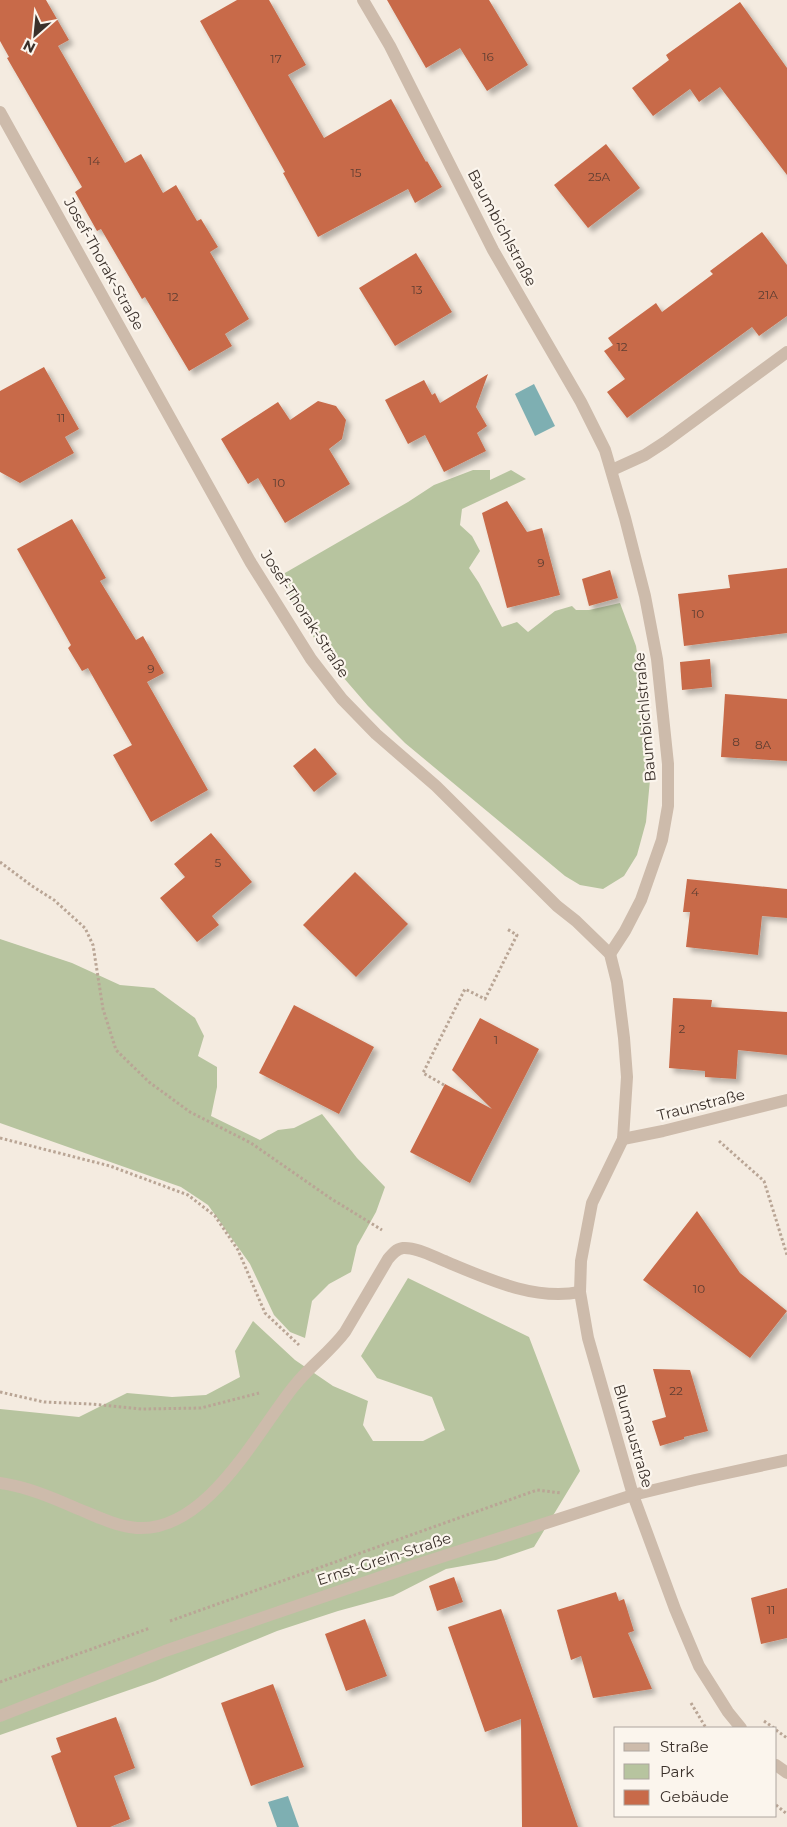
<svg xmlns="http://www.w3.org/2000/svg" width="787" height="1827" viewBox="0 0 787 1827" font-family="Montserrat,sans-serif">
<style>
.green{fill:#b7c49f}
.water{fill:#7eafb2}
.building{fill:#c86a49;filter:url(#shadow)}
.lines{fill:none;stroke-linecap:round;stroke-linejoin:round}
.path{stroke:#b9a595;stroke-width:3;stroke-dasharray:2.5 2.5;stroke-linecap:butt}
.lane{stroke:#cdbbab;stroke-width:12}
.street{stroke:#cdbbab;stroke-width:12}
.labels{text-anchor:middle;stroke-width:4.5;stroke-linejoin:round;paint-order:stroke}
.number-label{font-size:12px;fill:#5e3e32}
.street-label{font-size:15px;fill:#3a302a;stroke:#fbf5ed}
</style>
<defs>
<filter id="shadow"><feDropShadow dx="4.5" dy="4.5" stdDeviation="2.5" flood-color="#0004"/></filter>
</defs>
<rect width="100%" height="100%" fill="#f4ebe0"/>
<g class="green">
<polygon points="473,470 490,470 490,480 511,470 526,479 462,509 460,525 472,536 480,551 469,568 479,583 502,627 517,622 528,632 555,611 572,606 576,610 589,610 620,603 636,646 649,735 650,780 646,822 637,855 624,876 603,889 580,885 565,876 405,743 368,706 330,662 301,618 278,577 408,502 434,485"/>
<polygon points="0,939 72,963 120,985 154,988 195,1018 204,1036 198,1056 217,1067 217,1087 211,1116 260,1140 278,1130 294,1128 322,1114 357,1158 385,1187 376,1212 357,1246 351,1272 329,1284 312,1301 305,1338 290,1332 274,1315 250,1264 208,1205 181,1187 0,1123"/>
<polygon points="408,1278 529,1337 580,1471 534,1547 496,1560 446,1569 393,1596 338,1611 277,1631 155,1681 0,1735 0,1409 79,1417 127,1393 172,1397 206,1395 240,1377 235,1351 253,1321 295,1360 333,1386 368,1401 363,1425 373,1441 423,1441 445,1430 432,1397 377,1378 361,1356"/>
</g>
<g class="water">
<polygon points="534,384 555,426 535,436 515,394"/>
<polygon points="288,1796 299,1827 277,1827 268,1802"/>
</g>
<g class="building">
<polygon points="0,0 46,0 69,40 58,46 125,163 141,154 163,193 176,185 197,221 201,219 218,247 210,252 249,319 225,334 232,346 189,371 145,297 142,299 101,229 97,231 75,192 82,187 7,58 9,57 0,41"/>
<polygon points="237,0 269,0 306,65 288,75 324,138 391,99 426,162 427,161 442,187 415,203 408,189 318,237 283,173 285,172 200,21"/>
<polygon points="387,0 489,0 528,65 487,91 460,48 426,68"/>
<polygon points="740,2 787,68 787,175 720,87 699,102 690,89 653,116 632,88 669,60 666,55"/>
<polygon points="606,144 640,188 588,228 554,185"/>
<polygon points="762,232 787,265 787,316 759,336 752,327 627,418 607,392 625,379 604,351 613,345 608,338 656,303 662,312 713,274 710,271"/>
<polygon points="416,253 452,312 395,346 359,288"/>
<polygon points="44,367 79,429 65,437 74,453 20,483 0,472 0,391"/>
<polygon points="488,374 476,407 487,426 477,433 486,451 444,472 425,435 408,444 385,400 424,380 432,395 435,393 440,403"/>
<polygon points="318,401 336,406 346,420 342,439 329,449 350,484 285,523 258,478 248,484 221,439 278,402 290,420"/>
<polygon points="507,501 527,532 542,528 560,595 507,608 482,513"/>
<polygon points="72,519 106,578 100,581 136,640 143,636 164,673 147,682 208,790 151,822 113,755 132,745 88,668 82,671 68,648 71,645 17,549"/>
<polygon points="787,568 787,633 684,646 678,594 730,588 728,575"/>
<polygon points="610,570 618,598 589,606 582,579"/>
<polygon points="710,659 712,687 682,690 680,662"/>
<polygon points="725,694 787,699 787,761 721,757"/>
<polygon points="315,748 337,774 314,792 293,766"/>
<polygon points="211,833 252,882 212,916 219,925 197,942 160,898 185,877 174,864"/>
<polygon points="355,872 408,924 356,977 303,925"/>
<polygon points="687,879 787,889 787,918 762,916 758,955 686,947 690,912 683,912"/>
<polygon points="673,998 712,1000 711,1007 787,1012 787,1055 738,1050 736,1079 705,1077 705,1071 669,1068"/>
<polygon points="294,1005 374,1047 339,1114 259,1073"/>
<polygon points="480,1018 539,1049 470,1183 410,1152 445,1084 492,1109 452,1070"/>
<polygon points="697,1211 740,1273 787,1311 750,1358 643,1280"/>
<polygon points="653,1369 690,1370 708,1431 684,1437 684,1439 660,1446 652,1421 666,1417"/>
<polygon points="454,1577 463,1602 437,1611 429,1586"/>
<polygon points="787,1588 787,1638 761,1644 751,1598"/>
<polygon points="616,1592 619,1601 624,1599 634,1631 628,1633 652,1689 593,1698 581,1656 571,1660 557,1610"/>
<polygon points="501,1609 538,1713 578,1827 522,1827 521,1719 485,1732 448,1627"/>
<polygon points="365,1619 387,1676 346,1691 325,1634"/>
<polygon points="273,1684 304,1767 251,1786 221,1703"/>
<polygon points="116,1717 135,1768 114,1776 130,1819 110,1827 77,1827 51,1756 61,1752 56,1738"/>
</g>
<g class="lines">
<g class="path">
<polyline points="0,862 32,886 54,900 85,928 93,945 103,1009 116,1050 149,1082 190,1112 251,1143 330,1198 382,1230"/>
<polyline points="444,1085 423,1073 465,989 485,999 517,935 507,929"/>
<polyline points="0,1138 110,1166 188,1195 215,1216 238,1250 265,1313 299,1345"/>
<polyline points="719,1141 764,1181 787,1255"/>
<polyline points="0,1392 44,1402 90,1404 142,1409 201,1408 259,1393"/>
<polyline points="170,1621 537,1490 561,1493"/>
<polyline points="0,1682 150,1628"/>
<polyline points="691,1703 706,1728"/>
<polyline points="764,1721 774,1728"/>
<polyline points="776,1730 787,1738"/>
<polyline points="776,1805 787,1814"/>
</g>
<path class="lane" d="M0,1483C27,1487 51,1497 76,1508C96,1516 115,1526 137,1528C208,1532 257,1431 295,1385C310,1366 330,1352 345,1332L388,1259C392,1254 396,1249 403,1248C417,1247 434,1257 447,1262C488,1279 535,1301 580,1292"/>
<g class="street">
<polyline points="363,0 390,46 493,250 581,402 605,450 625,518 645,596 657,659 668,764 668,806 662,840 641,900 625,931 610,954"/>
<polyline points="0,112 251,563 311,659 342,699 376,734 436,786 557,906 576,921 610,954 617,982 624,1038 627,1077 623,1139 592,1203 581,1261 580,1292 588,1338 633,1495 675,1609 699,1666 728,1712 741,1728"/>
<polyline points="612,470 645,455 665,442 787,352"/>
<polyline points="623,1139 663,1131 787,1100"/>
<polyline points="0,1716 165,1651 410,1567 633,1495 695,1480 787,1460"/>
<polyline points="776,1765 787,1773"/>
</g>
</g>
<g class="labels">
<g class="number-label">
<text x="488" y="61">16</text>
<text x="276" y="63">17</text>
<text x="94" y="165">14</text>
<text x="356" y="177">15</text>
<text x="599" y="181">25A</text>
<text x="417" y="294">13</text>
<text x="768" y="299">21A</text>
<text x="173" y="301">12</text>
<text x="622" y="351">12</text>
<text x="61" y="422">11</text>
<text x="279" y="487">10</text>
<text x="541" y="567">9</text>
<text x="698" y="618">10</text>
<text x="151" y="673">9</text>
<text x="736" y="746">8</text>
<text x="763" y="749">8A</text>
<text x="218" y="867">5</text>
<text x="695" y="896">4</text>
<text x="682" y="1033">2</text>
<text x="496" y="1044">1</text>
<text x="699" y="1293">10</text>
<text x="676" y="1395">22</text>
<text x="771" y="1614">11</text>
</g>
<g class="street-label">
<text transform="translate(502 228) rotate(62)" y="5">Baumbichlstraße</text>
<text transform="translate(104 264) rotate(61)" y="5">Josef-Thorak-Straße</text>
<text transform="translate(305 614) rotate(57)" y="5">Josef-Thorak-Straße</text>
<text transform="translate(645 717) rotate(-95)" y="5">Baumbichlstraße</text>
<text transform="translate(701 1105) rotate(-14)" y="5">Traunstraße</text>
<text transform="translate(633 1436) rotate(74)" y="5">Blumaustraße</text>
<text transform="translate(384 1559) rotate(-18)" y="5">Ernst-Grein-Straße</text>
</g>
</g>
<rect x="614" y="1727" width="162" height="90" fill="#fbf5ed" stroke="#aea69f"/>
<rect x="624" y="1743" width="25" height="8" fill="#cdbbab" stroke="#aea69f"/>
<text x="660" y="1752" font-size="15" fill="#3a302a">Straße</text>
<rect x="624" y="1764" width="25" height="15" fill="#b7c49f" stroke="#aea69f"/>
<text x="660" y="1777" font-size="15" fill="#3a302a">Park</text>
<rect x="624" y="1790" width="25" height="15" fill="#c86a49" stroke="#aea69f"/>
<text x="660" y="1802" font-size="15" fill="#3a302a">Gebäude</text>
<g transform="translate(35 35) rotate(207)" stroke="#fbf5ed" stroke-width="4" paint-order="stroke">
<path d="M0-4L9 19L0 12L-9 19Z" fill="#3a302a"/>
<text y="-8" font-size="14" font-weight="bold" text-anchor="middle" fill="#3a302a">N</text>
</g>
</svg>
